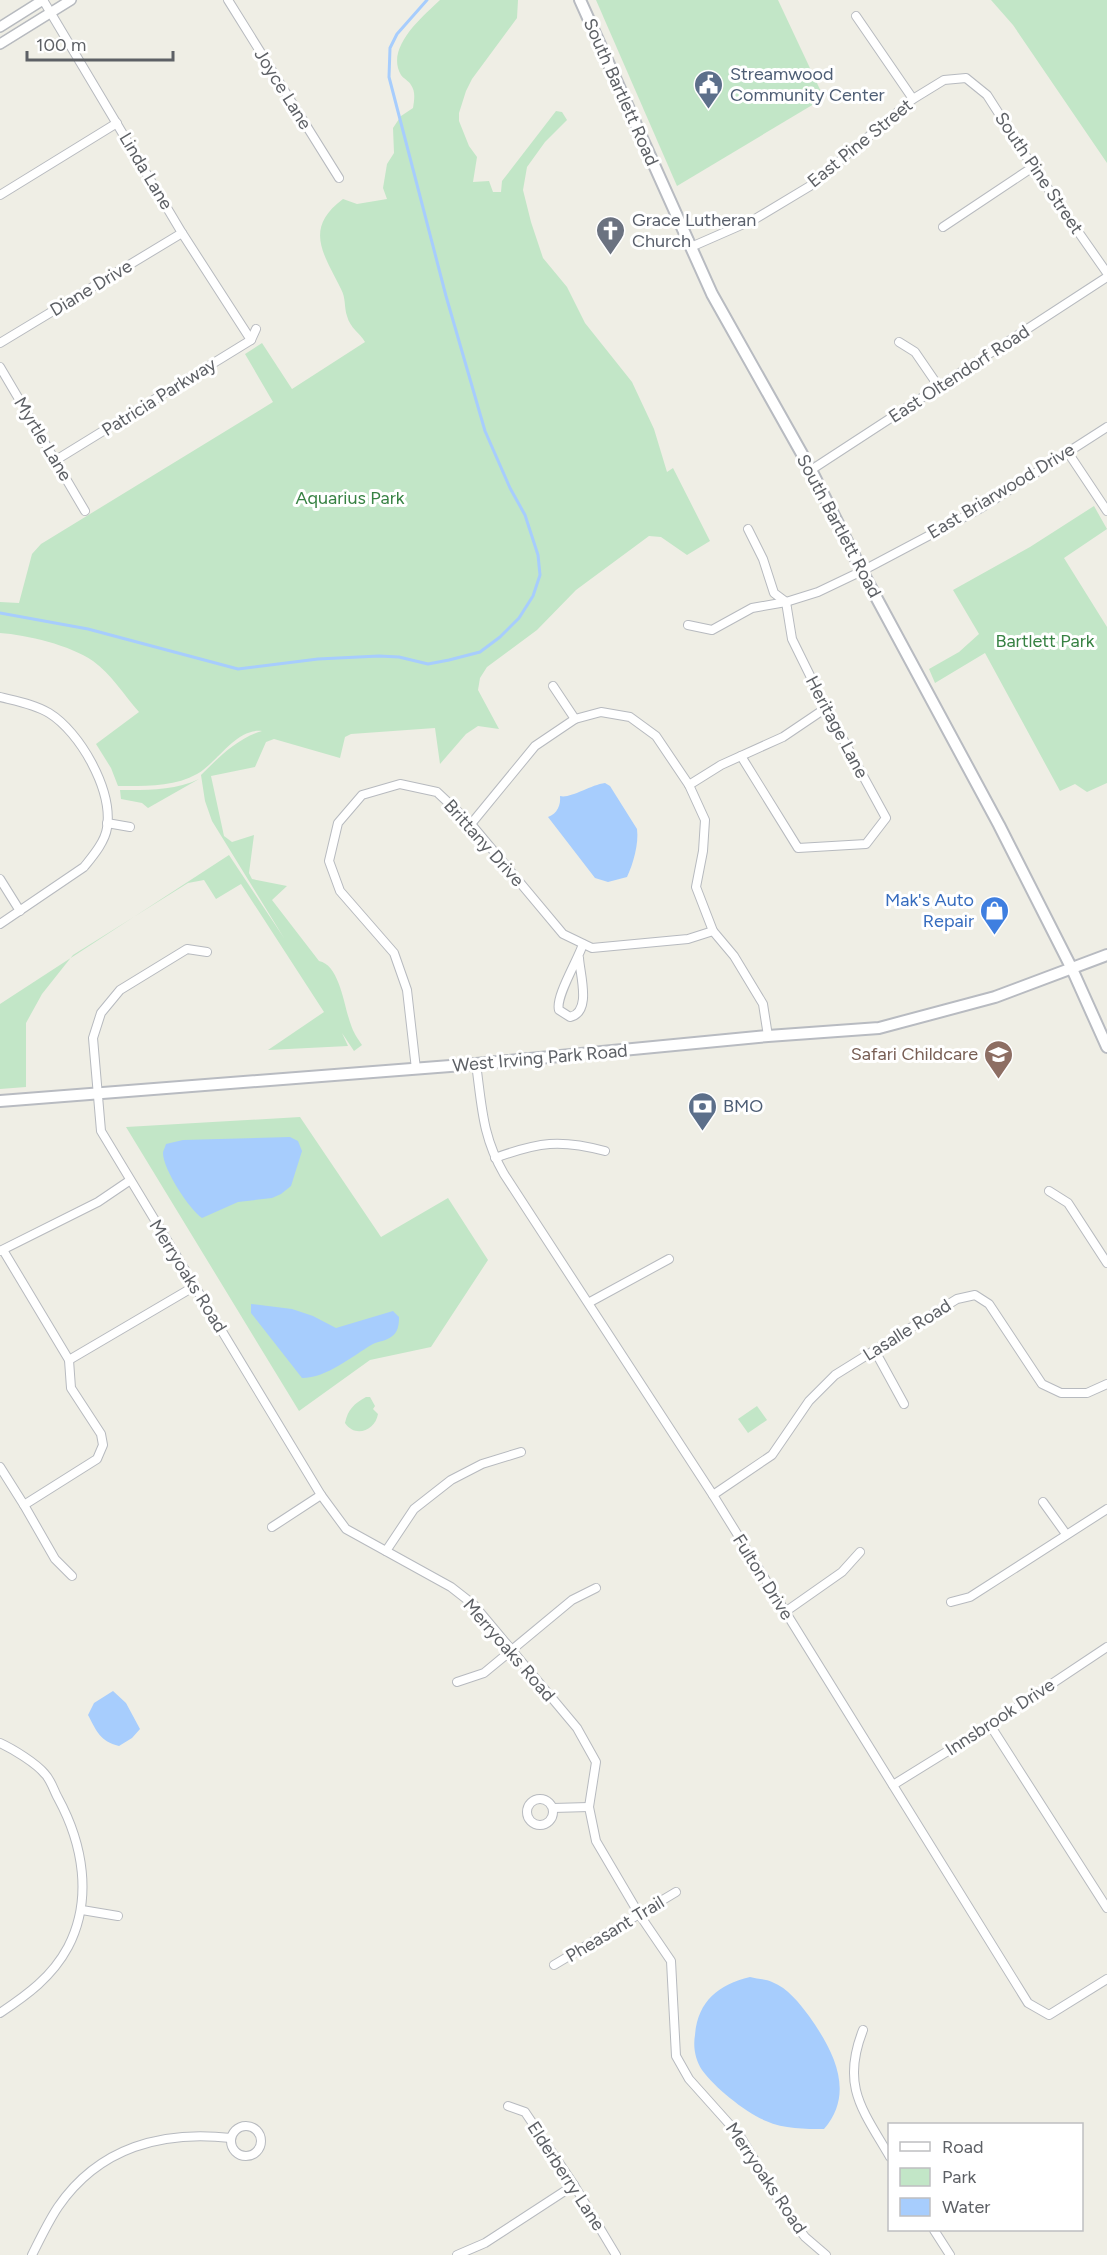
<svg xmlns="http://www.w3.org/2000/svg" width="1107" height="2255" viewBox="0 0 1107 2255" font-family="Figtree,sans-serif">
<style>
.green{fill:#c2e6c7}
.water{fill:#a7cdfd}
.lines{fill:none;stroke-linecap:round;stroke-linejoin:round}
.stream{stroke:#a7cdfd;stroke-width:3}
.minor-casing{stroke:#b7babf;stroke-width:10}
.tertiary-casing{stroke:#b7babf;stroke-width:12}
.secondary-casing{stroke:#b8bbc1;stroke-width:14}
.minor{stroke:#fff;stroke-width:8}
.tertiary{stroke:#fff;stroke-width:9}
.secondary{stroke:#fff;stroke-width:10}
.labels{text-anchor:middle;stroke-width:6;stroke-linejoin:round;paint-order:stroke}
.service-label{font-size:18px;fill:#4e5e75;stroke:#fff;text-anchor:start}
.street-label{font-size:18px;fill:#5d6065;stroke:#fff}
.worship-label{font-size:18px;fill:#5b616d;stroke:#fff;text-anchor:start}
.park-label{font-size:18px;fill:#378243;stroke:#fff}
.shop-label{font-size:18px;fill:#366cbe;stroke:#fff;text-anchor:end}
.education-label{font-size:18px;fill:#785e54;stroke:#fff;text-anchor:end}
</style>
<rect width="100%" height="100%" fill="#efeee5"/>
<g class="green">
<path d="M440,0H518L517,18L472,79L466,91L459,113V121L469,146L477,157L473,182L489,181L493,192H501L502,181L556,111L562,112L567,120L545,142L527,167L523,190L531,222L543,258L567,287L585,323L632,382L654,429L667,472L673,468L710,541L687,555L661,537L649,536L576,590L537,630L487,667L480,678L478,690L499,729L478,726L466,734L440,764L435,728L351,734L345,737L340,758L274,739L266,742L255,767L211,776L224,836L232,842L254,835L249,873L252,879L287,886L272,900L319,961C340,965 344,1007 351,1025C353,1032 358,1039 362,1045L354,1051L342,1033L348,1046L268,1050L324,1012L241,884L216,899L204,880L188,883L73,955L65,965L42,994L26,1023V1087L0,1089V1004L229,855L284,938L212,821L205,801L201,775C220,756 238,738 262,731C236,728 217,763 197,774C174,787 144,786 118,786L111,768L96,744L139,712C124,695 111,674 93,661C70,645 27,635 0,633V602L19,603L32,554L41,544L273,402L245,354L262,343L292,389L365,342C360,333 350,328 347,316C344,307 346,298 341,289C324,254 303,229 343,199L357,204L387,199L383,188L387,164L394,153L393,128L401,116L413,108C414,101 416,92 411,85C409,81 404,79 401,75C385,48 422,17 440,0Z"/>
<polygon points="596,0 778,0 824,98 677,186"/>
<polygon points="991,0 1107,0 1107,163 1013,25"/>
<polygon points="1094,506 1107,529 1064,558 1107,627 1107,783 1087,792 1075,784 1060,791 985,653 935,683 929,669 959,652 979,634 953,590 1030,547"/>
<path d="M199,779L148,808L142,803L121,799L120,790C146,790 174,791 199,779Z"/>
<polygon points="300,1117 381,1237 448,1198 488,1260 431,1347 370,1360 299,1411 126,1127"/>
<path d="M366,1397H370L375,1406L373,1409L378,1414C375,1431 355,1438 345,1423C348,1409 354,1404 366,1397Z"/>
<polygon points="757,1406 767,1420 748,1433 738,1419"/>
</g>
<g class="water">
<path d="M605,783L610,786L637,829C639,844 633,864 627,877L608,882L595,878L548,817C557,814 561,805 560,796C570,799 590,785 605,783Z"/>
<path d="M290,1137L298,1141L302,1151L291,1186L281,1194L272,1198L238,1202L202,1218C189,1209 163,1169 163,1153C163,1151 166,1145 166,1144L183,1140Z"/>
<path d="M251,1304L292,1309L313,1316L336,1328L393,1311L399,1317C399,1325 398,1333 391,1337C386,1341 379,1341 373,1344C352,1356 327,1378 302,1378L251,1313Z"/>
<path d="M113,1691L126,1703L140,1729L132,1738L119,1746C100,1741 97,1732 88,1715L94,1703Z"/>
<path d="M750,1977C757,1979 766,1979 772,1982C788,1988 799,2003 809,2016C833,2050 856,2092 824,2129C805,2129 784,2129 766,2121C745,2112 715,2088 702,2070C695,2059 693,2047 695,2035C698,2001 718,1985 750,1977Z"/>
</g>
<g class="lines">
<polyline class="stream" points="0,613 88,629 238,669 318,659 379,656 399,657 428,664 449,660 480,652 500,637 519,618 533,596 540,575 538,555 525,515 510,488 485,431 446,296 389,77 390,48 397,34 427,0"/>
<defs>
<g id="minor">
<polyline points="43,0 182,233 251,340"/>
<polyline points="228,0 339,178"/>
<polyline points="856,16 913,99"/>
<polyline points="0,195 117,123"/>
<polyline points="943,227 1033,167"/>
<polyline points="691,247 755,219 810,186 913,99 944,80 966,78 987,95 1033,167 1107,273"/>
<polyline points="899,342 915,352 939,387"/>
<polyline points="0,343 182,233"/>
<polyline points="0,367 85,511"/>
<polyline points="1067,451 1107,511"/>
<polyline points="56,460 251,340 256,329"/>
<polyline points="811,470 1107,277"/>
<polyline points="688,625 712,630 752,608 786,602 818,592 862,571 981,508 1107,427"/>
<polyline points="553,686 575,719"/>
<path d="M0,697C16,701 34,704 49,713C80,732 113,790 107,828C105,842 92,857 84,867L0,924"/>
<polyline points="741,756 798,848 866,844 886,818 826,708 792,639 786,602 774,593 763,559 748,529"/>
<polyline points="689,785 721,765 783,737 826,708"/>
<polyline points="107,823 130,827"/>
<polyline points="471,824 535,746 575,719 601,712 630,717 656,736 689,785 705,820 703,851 696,887 713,931 734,956 763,1004 768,1036"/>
<polyline points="0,879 20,911"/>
<polyline points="207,952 187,949 120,990 101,1013 93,1038 101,1131 321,1495 346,1529 451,1587 474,1605 577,1728 596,1762 589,1807 596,1841 639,1914 671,1961 676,2056 689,2079 740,2136 786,2212 805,2237 826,2255"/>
<path d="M579,958C580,975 592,1012 570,1017L559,1010C555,997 578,960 583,944"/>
<path d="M476,1064C482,1106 482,1136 504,1174L713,1495L1028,2003L1049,2015L1107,1979"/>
<polyline points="416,1069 407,990 394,953 340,891 329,861 338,823 362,795 400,784 437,792 471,824 563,934 592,948 688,939 713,931"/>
<path d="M495,1158C539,1142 560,1139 605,1151"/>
<polyline points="1049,1191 1068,1203 1107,1263"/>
<polyline points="3,1250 69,1360 71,1388 101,1434 103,1445 97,1459 24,1505"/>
<polyline points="0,1251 98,1202 129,1181"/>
<polyline points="590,1302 669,1259"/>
<polyline points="875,1351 904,1404"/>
<polyline points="69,1360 195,1286"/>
<polyline points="0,1467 24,1505 55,1559 72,1576"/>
<polyline points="713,1495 772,1455 809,1401 835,1375 957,1299 975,1295 989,1304 1042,1384 1061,1393 1087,1393 1107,1384"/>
<polyline points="1043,1502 1066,1534"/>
<polyline points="272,1527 321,1495"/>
<polyline points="386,1551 414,1509 451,1480 482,1464 521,1452"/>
<polyline points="951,1602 970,1597 1107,1509"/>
<polyline points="785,1612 842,1572 860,1552"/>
<polyline points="457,1682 484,1673 572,1600 596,1588"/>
<polyline points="990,1725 1107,1908"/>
<path d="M0,1743C13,1749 36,1763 45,1774C51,1780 54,1791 58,1798C83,1844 93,1899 68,1947C52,1977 27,1995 0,2013"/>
<polyline points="893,1785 990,1725 1107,1647"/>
<circle cx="540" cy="1812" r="13"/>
<polyline points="553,1808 589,1807"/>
<polyline points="82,1910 118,1916"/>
<polyline points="554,1965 676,1892"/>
<path d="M863,2030C841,2086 862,2109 890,2157"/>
<polyline points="508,2106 525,2112 574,2185 616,2255"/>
<circle cx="246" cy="2141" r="15"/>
<polyline points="934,2230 950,2255"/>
<path d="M32,2255C40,2239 48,2222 58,2207C99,2147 163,2130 231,2138"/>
<polyline points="457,2255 485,2243 574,2185"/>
</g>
<g id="tertiary">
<polyline points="0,27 43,0"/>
<polyline points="0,44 71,0"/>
</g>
<g id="secondary">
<polyline points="580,0 712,294 811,470 862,571 999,825 1072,969 1107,1047"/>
<polyline points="0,1101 476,1064 768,1036 879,1028 995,997 1107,955"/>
</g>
</defs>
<use href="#minor" class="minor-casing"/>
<use href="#tertiary" class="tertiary-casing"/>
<use href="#secondary" class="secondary-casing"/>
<use href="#minor" class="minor"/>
<use href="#tertiary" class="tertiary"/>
<use href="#secondary" class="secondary"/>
</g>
<defs>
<symbol id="civic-pin" viewBox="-11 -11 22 30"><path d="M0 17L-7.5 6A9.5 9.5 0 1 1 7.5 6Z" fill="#5c6f8a" stroke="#fff"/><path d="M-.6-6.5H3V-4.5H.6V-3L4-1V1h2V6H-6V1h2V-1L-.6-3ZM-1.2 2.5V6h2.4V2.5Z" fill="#fff"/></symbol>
<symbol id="church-pin" viewBox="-11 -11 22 30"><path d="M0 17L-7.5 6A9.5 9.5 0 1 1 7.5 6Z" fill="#6b7280" stroke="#fff"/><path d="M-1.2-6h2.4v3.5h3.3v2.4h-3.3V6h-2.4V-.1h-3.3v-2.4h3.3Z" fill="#fff"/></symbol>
<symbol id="shop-pin" viewBox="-11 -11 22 30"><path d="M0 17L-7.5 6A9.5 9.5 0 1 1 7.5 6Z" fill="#3f7fe0" stroke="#fff"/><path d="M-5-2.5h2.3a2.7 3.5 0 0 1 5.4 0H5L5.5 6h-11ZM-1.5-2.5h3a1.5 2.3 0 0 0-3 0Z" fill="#fff"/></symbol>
<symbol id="school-pin" viewBox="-11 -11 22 30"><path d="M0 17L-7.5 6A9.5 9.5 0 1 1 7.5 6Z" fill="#8d6e63" stroke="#fff"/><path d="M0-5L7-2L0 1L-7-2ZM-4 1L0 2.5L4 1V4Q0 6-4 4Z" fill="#fff"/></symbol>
<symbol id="bank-pin" viewBox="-11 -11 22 30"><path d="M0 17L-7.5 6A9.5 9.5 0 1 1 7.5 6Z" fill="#5c6f8a" stroke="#fff"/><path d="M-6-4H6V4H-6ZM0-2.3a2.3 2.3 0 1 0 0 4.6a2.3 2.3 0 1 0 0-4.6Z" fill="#fff"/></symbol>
</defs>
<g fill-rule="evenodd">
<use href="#civic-pin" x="692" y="68" width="33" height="45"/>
<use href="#church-pin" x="594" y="214" width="33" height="45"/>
<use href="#shop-pin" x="978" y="894" width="33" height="45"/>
<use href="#school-pin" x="982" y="1038" width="33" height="45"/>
<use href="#bank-pin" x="686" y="1090" width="33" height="45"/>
</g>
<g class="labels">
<g class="service-label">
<text x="730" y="80">Streamwood<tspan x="730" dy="21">Community Center</tspan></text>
<text x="723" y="1112">BMO</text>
</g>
<g class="street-label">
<text transform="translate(283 89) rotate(58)" y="6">Joyce Lane</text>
<text transform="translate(621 92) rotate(66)" y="6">South Bartlett Road</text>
<text transform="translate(860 143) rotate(-39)" y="6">East Pine Street</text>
<text transform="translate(146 171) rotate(59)" y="6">Linda Lane</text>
<text transform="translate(1039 173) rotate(56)" y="6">South Pine Street</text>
<text transform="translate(91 288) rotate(-31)" y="6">Diane Drive</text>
<text transform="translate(959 374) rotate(-33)" y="6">East Oltendorf Road</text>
<text transform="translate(159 397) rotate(-32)" y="6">Patricia Parkway</text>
<text transform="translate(43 439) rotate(59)" y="6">Myrtle Lane</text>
<text transform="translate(1001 491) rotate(-31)" y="6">East Briarwood Drive</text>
<text transform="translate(839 526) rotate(62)" y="6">South Bartlett Road</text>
<text transform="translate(837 727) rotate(62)" y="6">Heritage Lane</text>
<text transform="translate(484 843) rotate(48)" y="6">Brittany Drive</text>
<text transform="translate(540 1058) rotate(-5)" y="6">West Irving Park Road</text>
<text transform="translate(188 1276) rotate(58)" y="6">Merryoaks Road</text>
<text transform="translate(907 1330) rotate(-32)" y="6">Lasalle Road</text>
<text transform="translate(763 1577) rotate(58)" y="6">Fulton Drive</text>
<text transform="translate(509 1650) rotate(49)" y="6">Merryoaks Road</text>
<text transform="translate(1000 1717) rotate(-33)" y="6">Innsbrook Drive</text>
<text transform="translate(615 1929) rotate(-31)" y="6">Pheasant Trail</text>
<text transform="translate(566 2176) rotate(57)" y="6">Elderberry Lane</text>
<text transform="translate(766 2178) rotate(56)" y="6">Merryoaks Road</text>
</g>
<g class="worship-label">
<text x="632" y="226">Grace Lutheran<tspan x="632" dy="21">Church</tspan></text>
</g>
<g class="park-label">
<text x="350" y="504">Aquarius Park</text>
<text x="1045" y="647">Bartlett Park</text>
</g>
<g class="shop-label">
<text x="974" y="906">Mak's Auto<tspan x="974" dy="21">Repair</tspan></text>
</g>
<g class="education-label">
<text x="978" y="1060">Safari Childcare</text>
</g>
</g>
<rect x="888" y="2123" width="195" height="108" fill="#ffffff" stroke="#bebfc1" stroke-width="1.5"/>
<rect x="900" y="2142" width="30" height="9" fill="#ffffff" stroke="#bebfc1" stroke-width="1.5"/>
<text x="942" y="2153" font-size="18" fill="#5d6065">Road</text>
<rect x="900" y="2168" width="30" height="18" fill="#c2e6c7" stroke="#bebfc1" stroke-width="1.5"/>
<text x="942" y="2183" font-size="18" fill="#5d6065">Park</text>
<rect x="900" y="2198" width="30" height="18" fill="#a7cdfd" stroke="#bebfc1" stroke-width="1.5"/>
<text x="942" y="2213" font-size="18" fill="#5d6065">Water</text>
<path d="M27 51v9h146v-9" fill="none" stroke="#5d6065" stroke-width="3"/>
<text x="36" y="51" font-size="18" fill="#5d6065" stroke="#ffffff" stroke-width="4.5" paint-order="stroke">100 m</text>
</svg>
